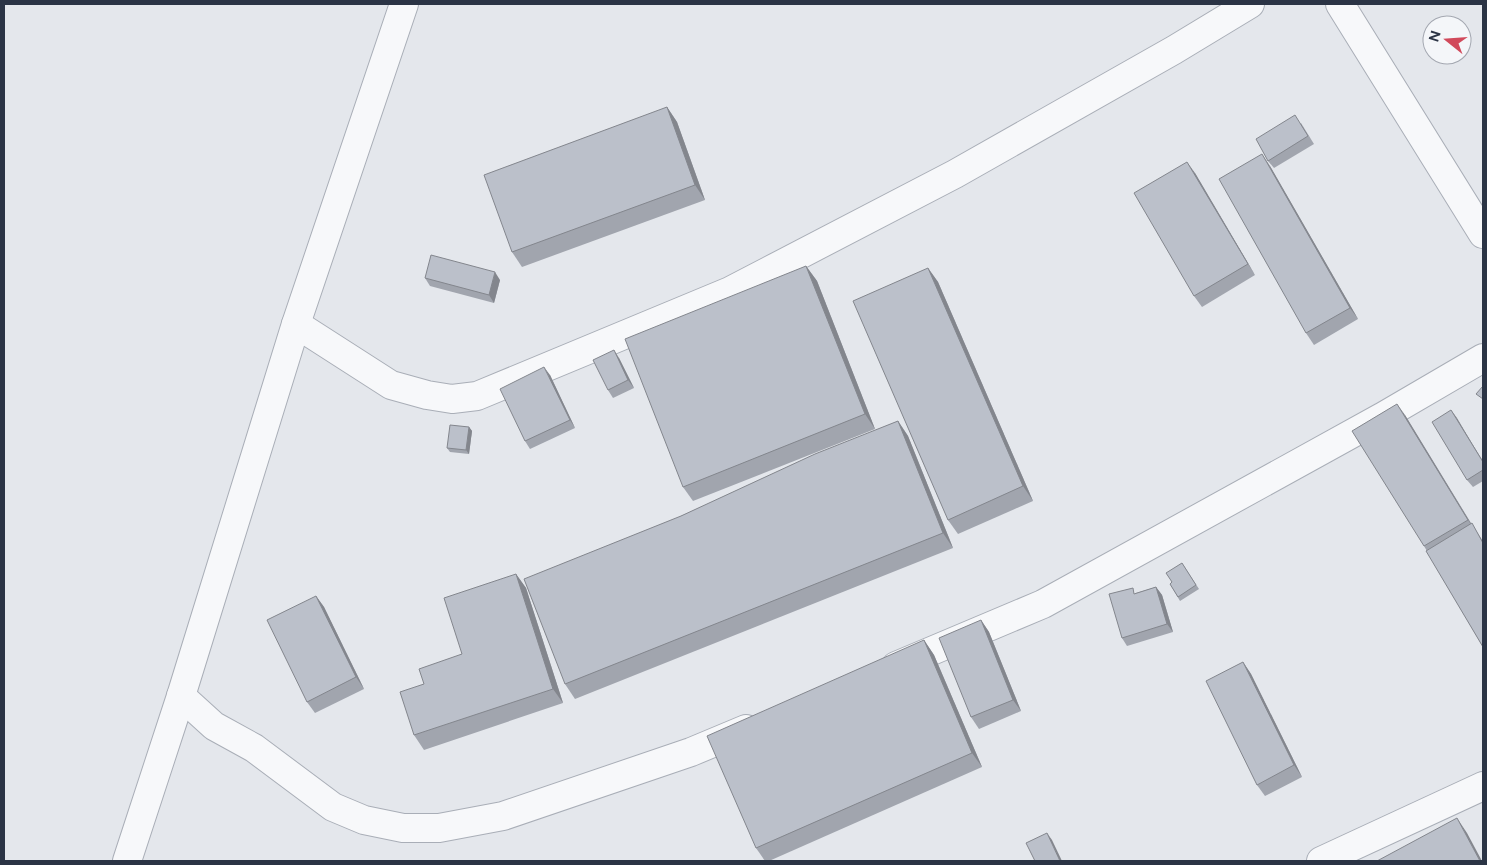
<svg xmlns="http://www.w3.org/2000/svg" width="1487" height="865" viewBox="0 0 1487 865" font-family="Figtree,sans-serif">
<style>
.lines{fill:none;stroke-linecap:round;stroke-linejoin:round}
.minor-casing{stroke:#a9aeb7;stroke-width:30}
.minor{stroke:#f7f8fa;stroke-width:28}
.wall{fill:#a1a5ae}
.shaded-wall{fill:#83868d}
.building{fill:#bbc0ca;stroke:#83868d}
</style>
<rect width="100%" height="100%" fill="#e4e7ec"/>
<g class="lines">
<defs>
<g id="minor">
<polyline points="1340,4 1483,234"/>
<polyline points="296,324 391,385 427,395 452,399 477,396 730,291 955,174 1174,50 1250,4"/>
<polyline points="896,666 1043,604 1382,417 1483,358"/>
<polyline points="181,696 214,726 254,748 333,807 364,820 403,828 439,828 503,816 691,752 746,729"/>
<polyline points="127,861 181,696 296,324 404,4"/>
<polyline points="1321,861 1483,786"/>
</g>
</defs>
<use href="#minor" class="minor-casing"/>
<use href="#minor" class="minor"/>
</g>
<g class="wall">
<polygon points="667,107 677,122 705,200 522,267 512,252"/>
<polygon points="1301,123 1314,144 1274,168 1268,161"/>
<polygon points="1270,166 1358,319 1314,345 1306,333"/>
<polygon points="1195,173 1255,275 1202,307 1194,296"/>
<polygon points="806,266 817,281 875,429 693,501 683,487"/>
<polygon points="928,268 938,282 1033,501 958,534 948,520"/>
<polygon points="425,278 500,280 494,303 430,286"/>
<polygon points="619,358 634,388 613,398 608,390"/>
<polygon points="550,375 575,428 530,449 525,441"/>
<polygon points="1451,410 1483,461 1483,481 1473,487 1467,480"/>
<polygon points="1405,415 1471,523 1483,541 1483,647 1424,546"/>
<polygon points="898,421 908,436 953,548 575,699 565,684 681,516"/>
<polygon points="469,427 472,431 469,454 450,452 447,448"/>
<polygon points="1182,563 1199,589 1180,601 1170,584 1172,582"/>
<polygon points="516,574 526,588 563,703 424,750 414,735 424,684 462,654"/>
<polygon points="1156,587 1162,595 1173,632 1127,646 1122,638 1136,593"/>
<polygon points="316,596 324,607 364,689 315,713 307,702"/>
<polygon points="981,620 989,632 1021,711 979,729 971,717"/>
<polygon points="924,640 934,655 982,767 769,861 765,861 756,848"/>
<polygon points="1243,662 1251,674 1302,777 1265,796 1257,785"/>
</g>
<g class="shaded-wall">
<polygon points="667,107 677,122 705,200 695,185"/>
<polygon points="1262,154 1270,166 1358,319 1350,308"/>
<polygon points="1187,162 1195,173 1255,275 1248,264"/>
<polygon points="806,266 817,281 875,429 865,414"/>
<polygon points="928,268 938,282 1033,501 1023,486"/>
<polygon points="495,272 500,280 494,303 489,295"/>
<polygon points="614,350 619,358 634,388 628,380"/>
<polygon points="544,367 550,375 575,428 570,420"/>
<polygon points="1397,404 1405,415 1476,532 1468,520"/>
<polygon points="1451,410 1457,418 1483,462"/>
<polygon points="898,421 908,436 953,548 943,533"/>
<polygon points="469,427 472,431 469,454 466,450"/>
<polygon points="516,574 526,588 563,703 553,689"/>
<polygon points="1156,587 1162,595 1173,632 1167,624"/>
<polygon points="316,596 324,607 364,689 356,677"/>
<polygon points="981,620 989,632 1021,711 1013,700"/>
<polygon points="924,640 934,655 982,767 972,753"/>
<polygon points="1243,662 1251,674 1302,777 1294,765"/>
<polygon points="1457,818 1467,833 1482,861 1480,861"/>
<polygon points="1047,833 1052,840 1062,861 1060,861"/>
</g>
<g class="building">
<polygon points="667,107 695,185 512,252 484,175"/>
<polygon points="1295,115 1308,136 1268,161 1256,139"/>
<polygon points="1262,154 1350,308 1306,333 1219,179"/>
<polygon points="1187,162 1248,264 1194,296 1134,193"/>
<polygon points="431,255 495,272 489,295 425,278"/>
<polygon points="806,266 865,414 683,487 625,339"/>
<polygon points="928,268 1023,486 948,520 853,301"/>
<polygon points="614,350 628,380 608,390 593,360"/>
<polygon points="544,367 570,420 525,441 500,389"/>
<polygon points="1483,386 1483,399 1476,394"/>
<polygon points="1397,404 1468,520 1424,546 1352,431"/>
<polygon points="1451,410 1483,462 1483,470 1467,480 1432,422"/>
<polygon points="898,421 943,533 565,684 524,579 681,516 815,454"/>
<polygon points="450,425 469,427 466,450 447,448"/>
<polygon points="1472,523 1483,543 1483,647 1426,551"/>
<polygon points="1182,563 1196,585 1178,597 1170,584 1172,582 1166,573"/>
<polygon points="516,574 553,689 414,735 400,692 424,684 419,669 462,654 444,598"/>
<polygon points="1156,587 1167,624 1122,638 1109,594 1133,588 1134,594"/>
<polygon points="316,596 356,677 307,702 267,620"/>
<polygon points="981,620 1013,700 971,717 939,638"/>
<polygon points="924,640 972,753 756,848 707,736"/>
<polygon points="1243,662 1294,765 1257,785 1206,681"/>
<polygon points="1457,818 1480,861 1377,861"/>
<polygon points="1047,833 1060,861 1035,861 1026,843"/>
</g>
<rect width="1487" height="865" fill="none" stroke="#2b3445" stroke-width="10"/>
<g transform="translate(1447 40) rotate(287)"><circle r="24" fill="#f4f6f9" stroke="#a4a8b1"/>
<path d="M0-4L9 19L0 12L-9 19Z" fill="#d1495b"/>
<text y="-8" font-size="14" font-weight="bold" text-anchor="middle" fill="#2b3445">N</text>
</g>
</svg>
